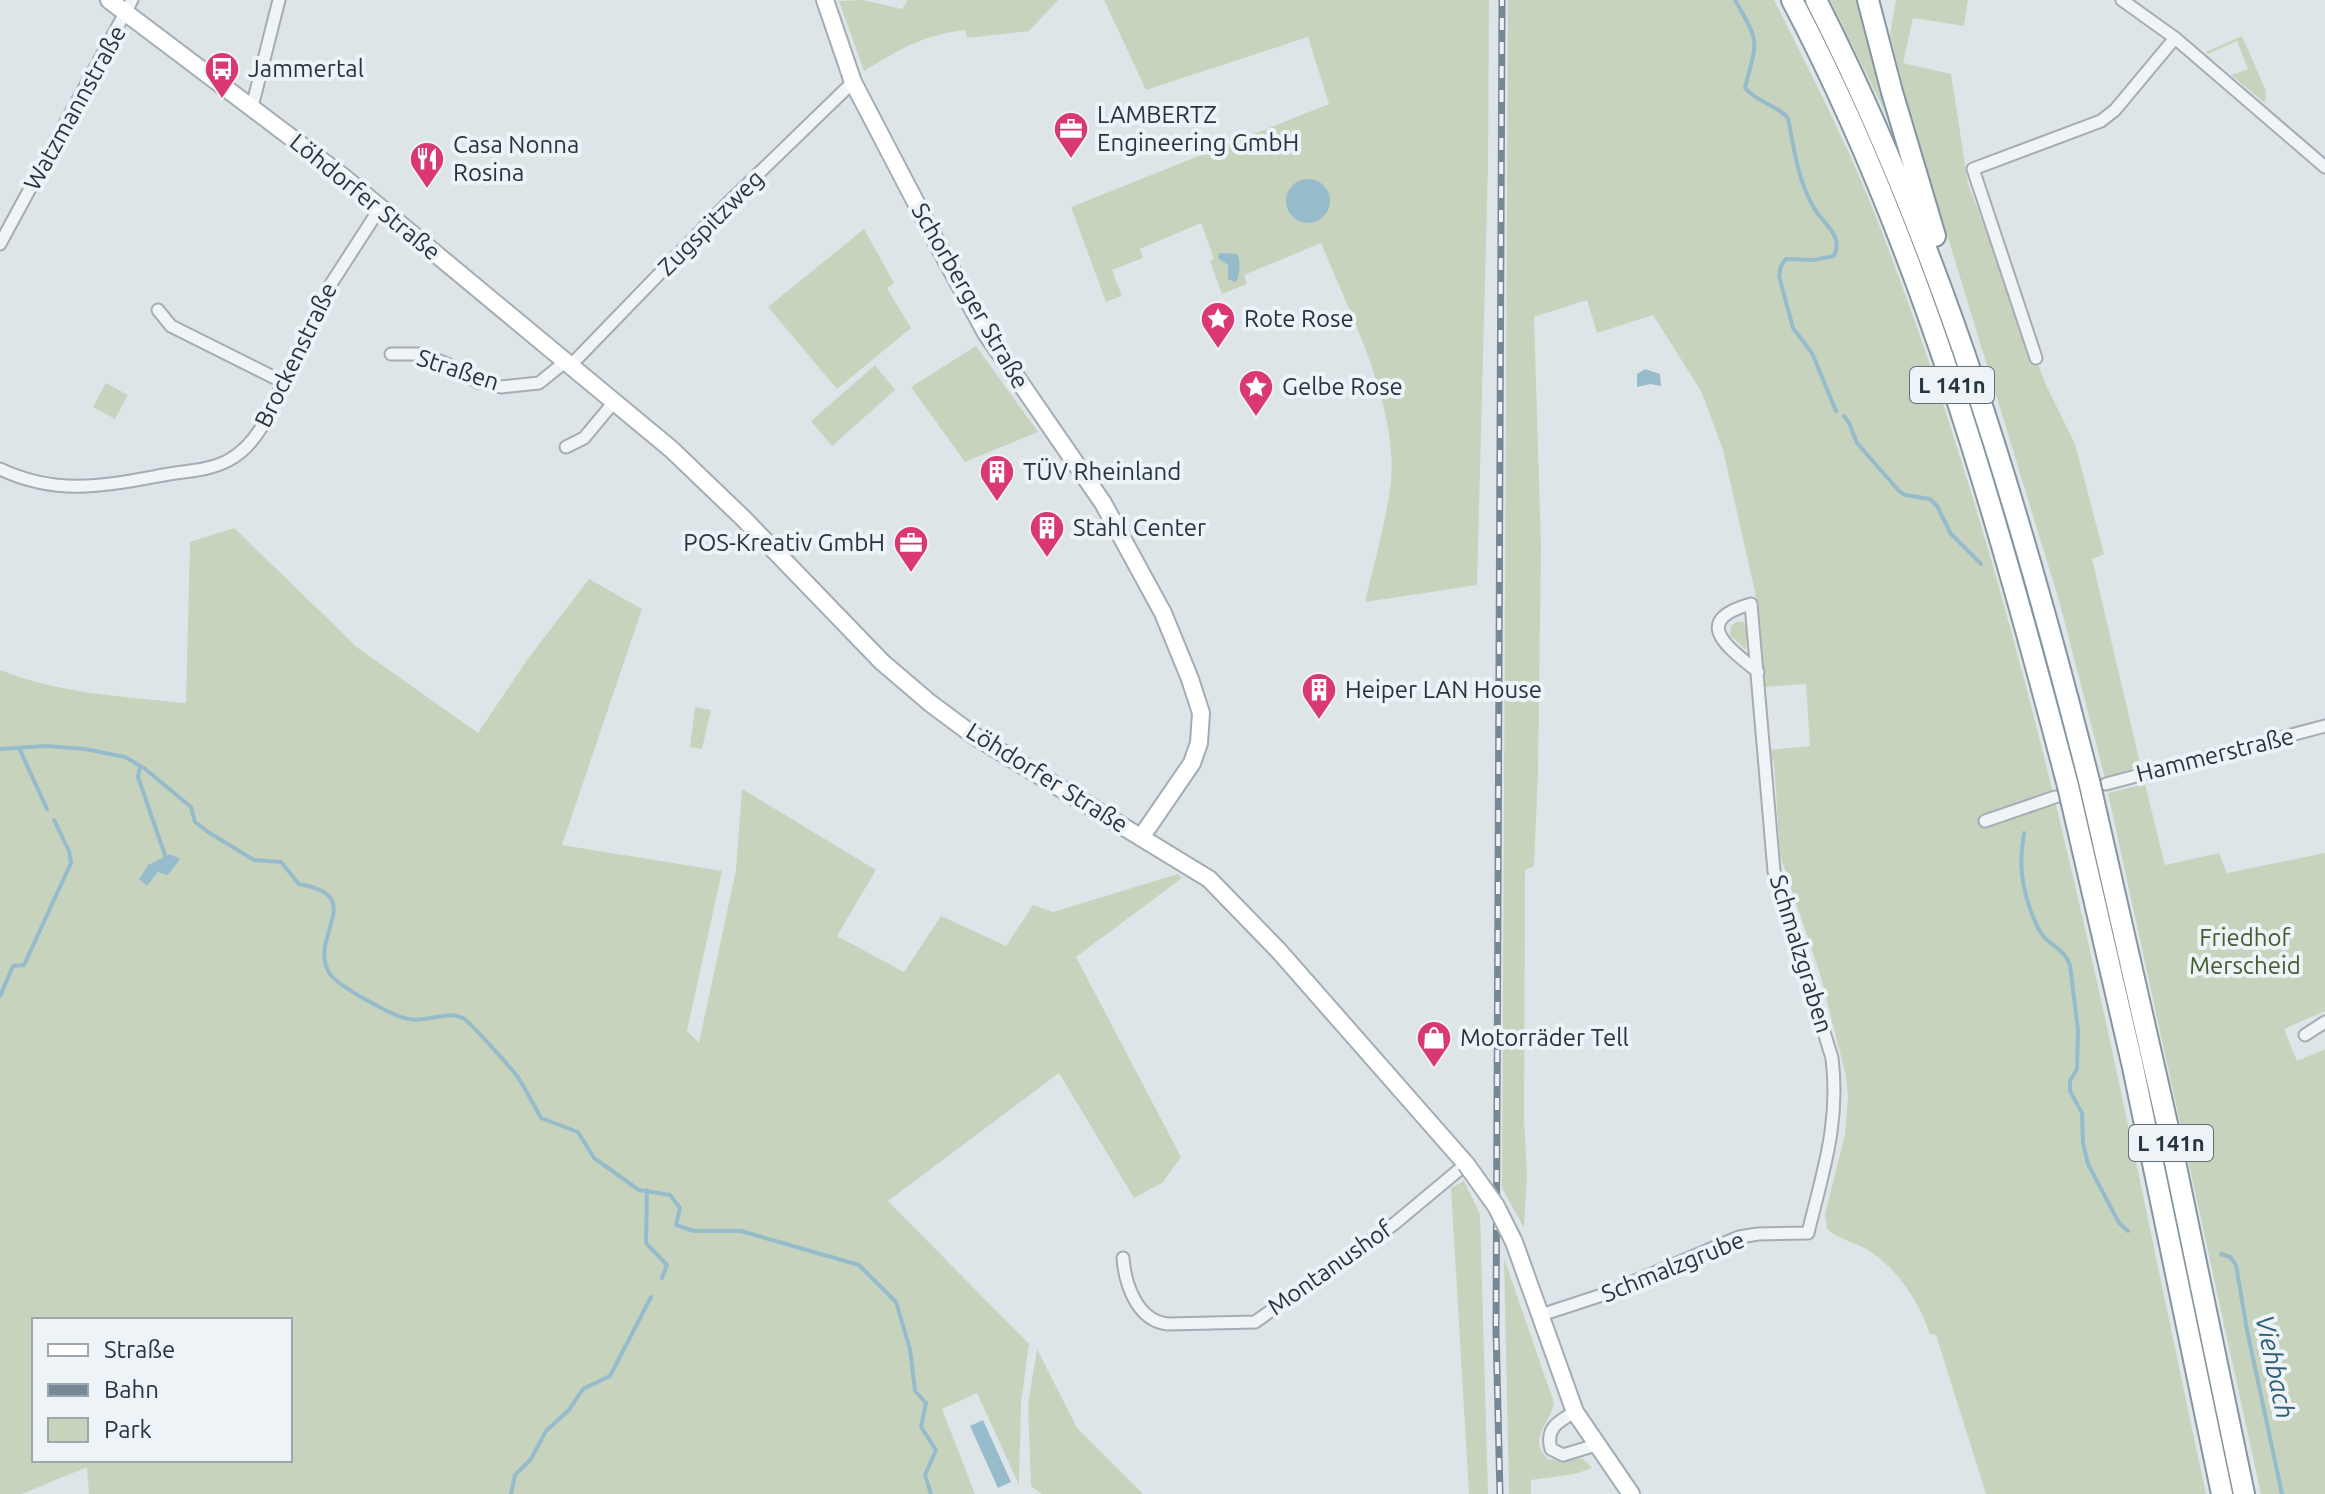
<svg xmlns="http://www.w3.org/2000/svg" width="2325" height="1494" viewBox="0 0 2325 1494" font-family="Ubuntu,sans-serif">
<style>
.green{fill:#c8d3be;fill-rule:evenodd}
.water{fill:#96bccc}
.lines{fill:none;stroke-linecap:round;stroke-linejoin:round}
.stream{stroke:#96bccc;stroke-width:4}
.street-casing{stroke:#a3adb3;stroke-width:15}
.secondary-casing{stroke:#a3adb3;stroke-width:20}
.highway-casing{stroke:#8496a1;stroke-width:24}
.street{stroke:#f1f4f7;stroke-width:11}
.secondary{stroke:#fff;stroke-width:16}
.highway{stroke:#fff;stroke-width:20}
.rail-casing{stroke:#768894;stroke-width:7}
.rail{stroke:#edf3f6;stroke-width:4;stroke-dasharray:12;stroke-linecap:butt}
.secondary-bridge-casing{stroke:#a3adb3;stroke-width:20;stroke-linecap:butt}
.highway-bridge-casing{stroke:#8496a1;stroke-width:24;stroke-linecap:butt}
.secondary-bridge{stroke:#fff;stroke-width:16}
.highway-bridge{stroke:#fff;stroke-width:20}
.labels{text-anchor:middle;stroke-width:8;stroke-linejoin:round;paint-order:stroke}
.shield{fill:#edf3f6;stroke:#626f77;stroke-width:2}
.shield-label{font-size:22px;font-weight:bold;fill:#263641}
.poi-label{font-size:24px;fill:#263641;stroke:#edf3f6;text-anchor:start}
.street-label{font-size:24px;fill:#263641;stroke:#edf3f6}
.park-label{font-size:24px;fill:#445e32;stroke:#edf3f6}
.water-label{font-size:26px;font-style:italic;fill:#2d5f78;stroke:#edf3f6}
</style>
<rect width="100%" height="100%" fill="#dee5e9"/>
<g class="green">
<path d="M863,0L902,9L908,0H1058L1029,31L967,38L965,30C923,35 900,49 864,71L839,1Z"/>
<path d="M1104,0H1489L1488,166L1477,585L1365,602C1374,563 1386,522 1391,482C1398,405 1350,314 1321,243L1244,275L1247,284L1222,294L1210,261L1214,259L1201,223L1140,249L1143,258L1112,270L1122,296L1106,302L1071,207L1329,104L1308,37L1146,90Z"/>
<path d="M1508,0H1774C1811,74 1850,149 1880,227C2038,636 2114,1068 2206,1494H1986L1936,1335L1930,1334C1919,1302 1897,1267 1866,1249C1853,1242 1837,1238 1827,1229L1825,1214L1845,1134L1848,1097L1846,1076L1820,974L1780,855L1774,761H1770L1769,750L1810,746L1806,684L1764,687L1755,592L1723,450L1701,391L1653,315L1597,333L1587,300L1534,317L1541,546L1538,771L1534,866L1525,870L1524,1121L1527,1174L1524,1228L1502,1188Z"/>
<polygon points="1830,0 1861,0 1901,144"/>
<polygon points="1896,0 1968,0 1964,26 1913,18 1903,63 1951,74 1968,184 2046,385 2075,444 2104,554 2092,559 2140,763 2140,766 2105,778 2060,604 1908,107 1890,35"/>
<polygon points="2242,36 2266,91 2265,103 2231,75 2248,69 2237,41 2208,54 2206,52"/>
<polygon points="864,229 894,283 887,288 911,328 837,389 768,307"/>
<polygon points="976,346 1038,432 965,462 911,387"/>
<polygon points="875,365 895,390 832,446 811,421"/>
<polygon points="106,383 128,395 115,419 93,407"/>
<path d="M234,528L358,648L478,733L527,660L589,579L642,609L562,845L722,871L687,1031L699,1043L736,870L742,789L876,870L837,936L904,972L941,916L1006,946L1033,905L1053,912L1178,874L1182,878L1076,957L1181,1157L1163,1182L1134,1198L1059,1073L888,1201L1029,1344L1021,1403L1019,1485L977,1393L942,1409L975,1494H89L87,1467L22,1494H0V670C57,693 125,697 186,703L190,542ZM34,1320H290V1460H34Z"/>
<polygon points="1736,622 1743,622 1748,626 1746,650 1730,635 1731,626"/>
<polygon points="695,707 711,710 702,749 690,747"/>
<polygon points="2145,784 2165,865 2219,853 2227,873 2325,853 2325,1011 2284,1029 2297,1061 2325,1049 2325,1494 2261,1494 2108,793"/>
<polygon points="1464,1181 1480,1214 1488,1494 1469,1494 1451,1188"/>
<path d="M1504,1258L1554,1403C1551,1423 1526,1439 1548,1459L1564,1461L1582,1458L1592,1468L1575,1474L1531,1480V1494H1509Z"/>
<polygon points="1037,1349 1077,1428 1143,1494 1042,1494 1031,1486 1028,1405"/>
</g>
<g class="water">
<circle cx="1308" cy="201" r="22"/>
<path d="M1219,253L1237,254C1241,260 1240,276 1236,282L1228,279V265L1218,258Z"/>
<polygon points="1645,369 1660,374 1661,386 1650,384 1637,387 1637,374"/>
<polygon points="170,854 180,859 168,875 158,872 147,886 139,879 148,865"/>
<polygon points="983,1420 1011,1482 998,1488 970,1426"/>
</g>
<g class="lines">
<g class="stream">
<path d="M1735,0C1761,45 1757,40 1745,88C1756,102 1776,104 1788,118C1794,149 1798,181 1814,208C1823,224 1844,235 1834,256L1814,260L1786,259L1781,266L1779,276L1793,328L1812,353L1836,411"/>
<polyline points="1844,416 1849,423 1857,443 1899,491 1905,495 1930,499 1937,506 1951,534 1981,564"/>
<polyline points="19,748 47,809"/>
<path d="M0,749L45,746L85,749L125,757L144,768L191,807L195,822L208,832L254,860L281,862L299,884C370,896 306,937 330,974C338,986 394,1017 409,1019C427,1023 444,1010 463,1018C469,1021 511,1068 517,1076C526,1089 533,1104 541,1118L578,1132L594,1158L639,1190L670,1195L680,1208L676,1225L694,1231H741L859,1265L896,1302L910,1349L915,1391L926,1403L921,1427L936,1450L925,1475L931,1494"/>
<polyline points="140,766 138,777 165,855"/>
<path d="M2024,833C2019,861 2021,882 2030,909C2034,919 2037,929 2044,937C2055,948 2065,951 2070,965L2078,1031L2077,1069L2070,1081V1091L2082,1113L2083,1143L2088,1164L2119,1223L2128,1231"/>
<polyline points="0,996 13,966 24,965 71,863 69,851 54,820"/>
<polyline points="647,1190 646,1243 667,1265 662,1278"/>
<polyline points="2221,1254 2230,1257 2236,1265 2247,1330 2282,1494"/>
<polyline points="511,1494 515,1475 531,1459 546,1431 569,1410 583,1389 610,1376 651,1297"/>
</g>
<defs>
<g id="street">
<polyline points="2122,0 2175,38 2325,167"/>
<polyline points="252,107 279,0"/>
<polyline points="0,244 132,0"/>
<polyline points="158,310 171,326 283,382"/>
<polyline points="391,354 422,354 447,364 478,382 501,387 539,383 565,362"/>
<polyline points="2036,358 1973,169 2101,121 2115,110 2175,38"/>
<polyline points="570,366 724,207 853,82"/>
<polyline points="566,447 584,438 614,402"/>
<path d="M0,469C59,497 108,485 169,474C188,471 211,470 229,460C244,452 254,440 263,425L329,287L380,208"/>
<polyline points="2106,784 2325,726"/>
<polyline points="1985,821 2055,797"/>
<polyline points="2305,1035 2325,1022"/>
<path d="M1123,1258C1125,1284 1137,1321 1168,1324L1255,1322L1394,1224L1466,1164"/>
<path d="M1541,1315L1602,1295L1739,1237L1758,1234L1808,1233C1823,1171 1840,1123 1832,1058L1774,871L1751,604C1689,621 1729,648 1758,672"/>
<path d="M1575,1412C1559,1421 1545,1428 1551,1449L1563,1455L1596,1445"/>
</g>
<g id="secondary">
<polyline points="109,0 342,176 671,449 743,518 882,662 930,703 973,735 1209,879 1279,951 1466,1164"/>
<polyline points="825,0 853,82 938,245 986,333 1103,503 1163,613 1190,679 1201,713 1199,743 1192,763 1142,836"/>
<polyline points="1514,1242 1575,1412 1631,1494"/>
</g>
<g id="highway">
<path d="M1792,0C1922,247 1997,517 2068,786"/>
<path d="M1816,0C1942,247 2021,513 2089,781"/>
<polyline points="1868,0 1892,92 1935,236"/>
<polyline points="2092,794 2168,1128 2244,1494"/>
<polyline points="2071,799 2133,1067 2222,1494"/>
</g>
</defs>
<use href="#street" class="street-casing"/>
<use href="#secondary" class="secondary-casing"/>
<use href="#highway" class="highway-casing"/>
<use href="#street" class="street"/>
<use href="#secondary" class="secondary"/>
<use href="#highway" class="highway"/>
<defs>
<polyline id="rail" points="1500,1494 1496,1329 1502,0"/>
</defs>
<use href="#rail" class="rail-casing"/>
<use href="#rail" class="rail"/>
<defs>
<polyline id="secondary-bridge" points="1466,1164 1496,1206 1514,1242"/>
<g id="highway-bridge">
<polyline points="2089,781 2092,794"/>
<polyline points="2068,786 2071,799"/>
</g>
</defs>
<use href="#secondary-bridge" class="secondary-bridge-casing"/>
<use href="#highway-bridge" class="highway-bridge-casing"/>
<use href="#secondary-bridge" class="secondary-bridge"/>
<use href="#highway-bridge" class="highway-bridge"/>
</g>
<defs>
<symbol id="bus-pin" viewBox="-11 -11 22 30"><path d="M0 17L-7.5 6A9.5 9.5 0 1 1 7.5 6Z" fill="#d93874" stroke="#edf3f6"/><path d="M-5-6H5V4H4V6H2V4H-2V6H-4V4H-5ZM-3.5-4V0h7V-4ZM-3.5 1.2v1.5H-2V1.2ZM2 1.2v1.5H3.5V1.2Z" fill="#fff"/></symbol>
<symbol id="office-pin" viewBox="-11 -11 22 30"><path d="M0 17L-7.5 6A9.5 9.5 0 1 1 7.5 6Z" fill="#d93874" stroke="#edf3f6"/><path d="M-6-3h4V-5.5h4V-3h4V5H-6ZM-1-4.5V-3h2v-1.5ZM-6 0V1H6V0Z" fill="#fff"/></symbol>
<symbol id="restaurant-pin" viewBox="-11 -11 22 30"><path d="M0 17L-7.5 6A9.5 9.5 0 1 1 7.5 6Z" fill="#d93874" stroke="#edf3f6"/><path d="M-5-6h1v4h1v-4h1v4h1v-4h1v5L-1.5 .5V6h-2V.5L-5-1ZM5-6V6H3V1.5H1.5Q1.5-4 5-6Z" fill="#fff"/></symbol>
<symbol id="sight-pin" viewBox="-11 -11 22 30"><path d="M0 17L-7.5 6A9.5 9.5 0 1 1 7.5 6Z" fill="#d93874" stroke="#edf3f6"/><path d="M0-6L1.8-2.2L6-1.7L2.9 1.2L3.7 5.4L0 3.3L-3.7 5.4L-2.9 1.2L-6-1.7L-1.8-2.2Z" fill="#fff"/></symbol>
<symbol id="building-pin" viewBox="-11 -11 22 30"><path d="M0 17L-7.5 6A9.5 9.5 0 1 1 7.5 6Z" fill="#d93874" stroke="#edf3f6"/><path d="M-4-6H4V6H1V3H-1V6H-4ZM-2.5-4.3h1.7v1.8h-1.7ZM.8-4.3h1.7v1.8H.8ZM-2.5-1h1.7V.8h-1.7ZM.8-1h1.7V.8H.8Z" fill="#fff"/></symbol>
<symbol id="shop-pin" viewBox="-11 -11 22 30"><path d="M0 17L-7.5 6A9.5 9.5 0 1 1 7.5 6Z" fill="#d93874" stroke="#edf3f6"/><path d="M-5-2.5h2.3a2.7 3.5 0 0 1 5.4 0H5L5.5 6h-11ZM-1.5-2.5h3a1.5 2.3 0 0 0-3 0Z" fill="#fff"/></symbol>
</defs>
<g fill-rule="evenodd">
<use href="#bus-pin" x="202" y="49" width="40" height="54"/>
<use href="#office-pin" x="1051" y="109" width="40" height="54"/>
<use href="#restaurant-pin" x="407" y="139" width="40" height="54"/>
<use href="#sight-pin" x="1198" y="299" width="40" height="54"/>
<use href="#sight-pin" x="1236" y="367" width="40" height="54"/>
<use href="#building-pin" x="977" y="452" width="40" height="54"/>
<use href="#building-pin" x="1027" y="508" width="40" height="54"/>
<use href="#office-pin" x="891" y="523" width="40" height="54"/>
<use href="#building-pin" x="1299" y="670" width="40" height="54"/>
<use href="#shop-pin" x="1414" y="1018" width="40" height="54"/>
</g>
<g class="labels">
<g class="shield">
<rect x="1910" y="367" width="84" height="36" rx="6"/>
<rect x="2129" y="1125" width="84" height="36" rx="6"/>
</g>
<g class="shield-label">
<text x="1952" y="393">L 141n</text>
<text x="2171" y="1151">L 141n</text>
</g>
<g class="poi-label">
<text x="248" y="77">Jammertal</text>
<text x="1097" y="123">LAMBERTZ<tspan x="1097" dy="28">Engineering GmbH</tspan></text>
<text x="453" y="153">Casa Nonna<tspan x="453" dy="28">Rosina</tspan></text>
<text x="1244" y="327">Rote Rose</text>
<text x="1282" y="395">Gelbe Rose</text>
<text x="1023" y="480">TÜV Rheinland</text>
<text x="1073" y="536">Stahl Center</text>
<text x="885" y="551" text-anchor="end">POS-Kreativ GmbH</text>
<text x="1345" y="698">Heiper LAN House</text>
<text x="1460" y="1046">Motorräder Tell</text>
</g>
<g class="street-label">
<text transform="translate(75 108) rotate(-61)" y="8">Watzmannstraße</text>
<text transform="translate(365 197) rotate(39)" y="8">Löhdorfer Straße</text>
<text transform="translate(711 223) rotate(-45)" y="8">Zugspitzweg</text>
<text transform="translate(970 296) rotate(60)" y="8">Schorberger Straße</text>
<text transform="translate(296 355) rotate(-64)" y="8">Brockenstraße</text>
<text transform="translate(458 370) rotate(18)" y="8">Straßen</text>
<text transform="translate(2215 755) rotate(-14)" y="8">Hammerstraße</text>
<text transform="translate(1047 778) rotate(32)" y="8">Löhdorfer Straße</text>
<text transform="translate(1801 954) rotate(73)" y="8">Schmalzgraben</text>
<text transform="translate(1673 1267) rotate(-22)" y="8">Schmalzgrube</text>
<text transform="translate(1330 1268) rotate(-35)" y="8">Montanushof</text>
</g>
<g class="park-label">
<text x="2245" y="946">Friedhof<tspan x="2245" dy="28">Merscheid</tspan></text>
</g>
<g class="water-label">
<text transform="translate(2275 1367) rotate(78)" y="9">Viehbach</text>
</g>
</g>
<rect x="32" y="1318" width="260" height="144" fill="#edf3f6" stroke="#9da7ae" stroke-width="2"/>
<rect x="48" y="1344" width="40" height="12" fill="#ffffff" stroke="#9da7ae" stroke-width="2"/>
<text x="104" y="1358" font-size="24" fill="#263641">Straße</text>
<rect x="48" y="1384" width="40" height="12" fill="#768894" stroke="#9da7ae" stroke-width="2"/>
<text x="104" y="1398" font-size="24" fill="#263641">Bahn</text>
<rect x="48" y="1418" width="40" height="24" fill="#c8d3be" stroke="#9da7ae" stroke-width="2"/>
<text x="104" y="1438" font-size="24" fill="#263641">Park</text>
</svg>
